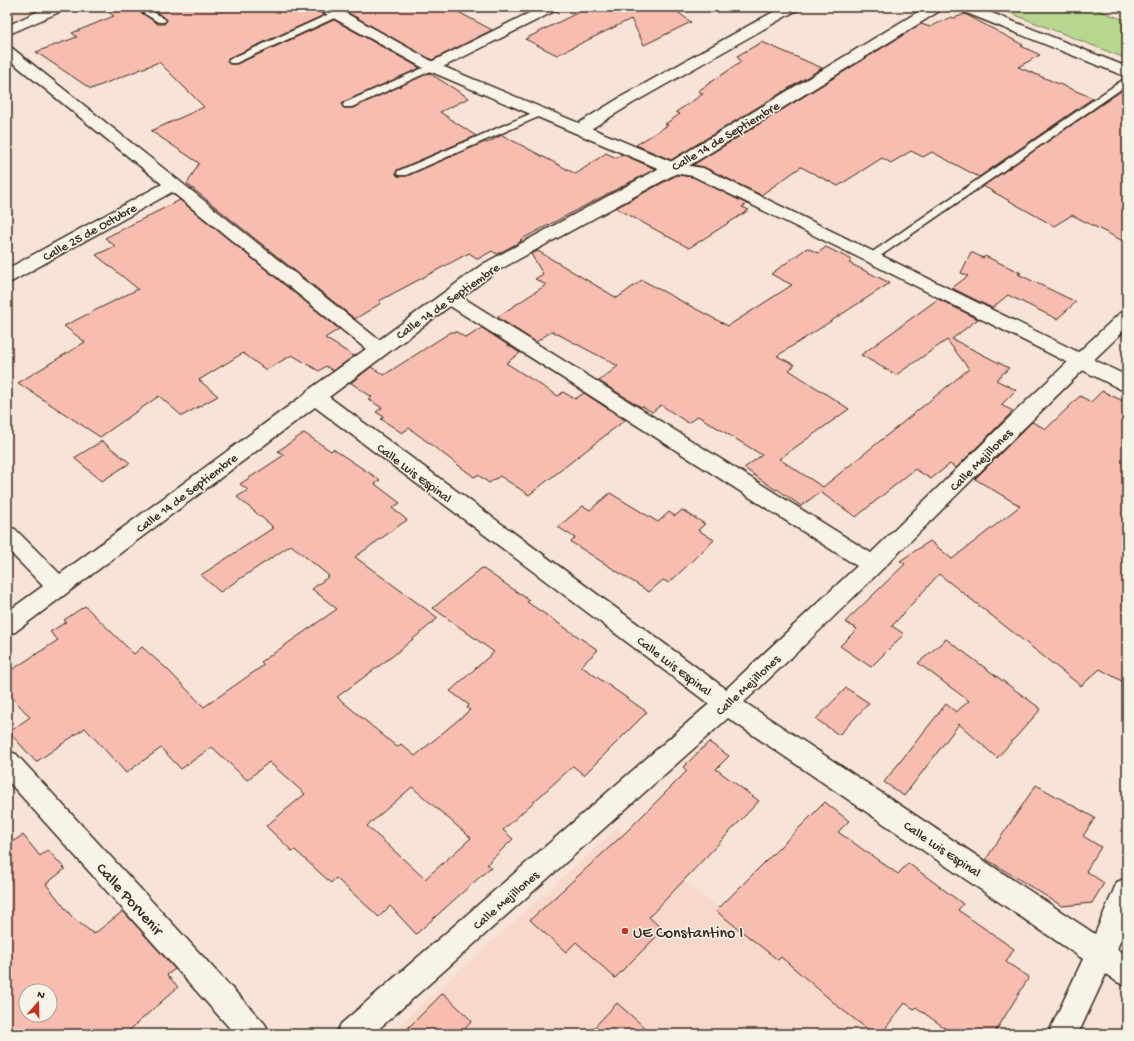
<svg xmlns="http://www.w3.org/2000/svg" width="1134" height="1041" viewBox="0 0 1134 1041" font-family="'Gochi Hand',sans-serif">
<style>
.built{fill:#f7d8cb}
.green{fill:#b7d791;stroke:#798058}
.building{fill:#f7bdb0;stroke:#3b2a1e;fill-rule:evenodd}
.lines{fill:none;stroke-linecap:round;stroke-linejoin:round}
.lane-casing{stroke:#3b2a1e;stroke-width:3}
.street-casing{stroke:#3b2a1e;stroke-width:3}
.secondary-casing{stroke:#3b2a1e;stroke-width:3}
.lane{fill:#f7f3e8;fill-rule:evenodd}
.street{fill:#f7f3e8;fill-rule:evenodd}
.secondary{fill:#f7f3e8;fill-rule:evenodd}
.poi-dot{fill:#c8321e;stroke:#f7f3e8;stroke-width:1.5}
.labels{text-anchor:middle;stroke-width:3;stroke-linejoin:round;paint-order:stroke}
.street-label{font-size:13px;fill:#3b2a1e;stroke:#f7f3e8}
.near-street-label{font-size:16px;fill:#3b2a1e;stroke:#f7f3e8}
.near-poi-label{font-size:16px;fill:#3b2a1e;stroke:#f7f3e8;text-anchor:start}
</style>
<rect width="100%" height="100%" fill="#f7e3d7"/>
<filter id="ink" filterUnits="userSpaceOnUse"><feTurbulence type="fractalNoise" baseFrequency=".025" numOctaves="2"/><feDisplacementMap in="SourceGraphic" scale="8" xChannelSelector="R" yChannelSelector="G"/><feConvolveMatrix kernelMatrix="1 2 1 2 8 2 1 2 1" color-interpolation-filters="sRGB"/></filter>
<g filter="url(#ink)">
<g class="built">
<polygon points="7,7 41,7 7,23"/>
<polygon points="617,828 877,1034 390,1034"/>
</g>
<polygon class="green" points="995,7 1090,7 1127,21 1127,59"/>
<g class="building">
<polygon points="101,7 133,7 158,24 164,24 167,20 149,7 316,7 318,11 324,15 229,58 227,62 230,64 237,64 334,20 420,68 343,102 342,106 344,108 353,108 429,73 469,98 440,112 476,136 397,170 396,174 398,176 407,176 485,142 487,143 502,135 576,174 606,153 616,158 622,154 655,169 520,240 522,241 497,254 492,251 478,259 469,253 379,301 381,303 355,319 187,184 199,163 151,131 204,107 159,62 91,89 36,52 77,37 72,33 114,16"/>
<polygon points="338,7 449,7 492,30 432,60"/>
<polygon points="589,7 671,7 691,22 644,45 631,19 557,55 525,39"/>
<polygon points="965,14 1023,45 1021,46 1040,55 1018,67 1093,98 979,177 932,152 923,157 911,151 891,163 882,158 838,186 801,167 761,195 704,167 693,165 921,24 930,27 951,17 954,18"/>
<polygon points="762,42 822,68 671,160 636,145 668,125 665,124 680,114 676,112 703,94 698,91 741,62 737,56"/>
<polygon points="1127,87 1127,243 1072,215 1054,226 983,186"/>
<polygon points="677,175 693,177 747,204 742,207 749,210 689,248 616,208"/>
<polygon points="180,200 339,329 325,338 354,356 333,371 326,366 319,371 292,355 266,370 243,353 199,380 218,396 182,416 159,396 100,437 18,383 85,342 64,326 138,289 96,255 115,246 105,238"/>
<polygon points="826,247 852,260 849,263 890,283 777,356 795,365 789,370 849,409 779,459 823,487 969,369 947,340 896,375 861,355 938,299 978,319 952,339 1009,368 996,380 1016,390 1001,405 1013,411 956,468 950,464 931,479 915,469 856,517 820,492 801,506 777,489 776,490 744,468 762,455 698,416 688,423 661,405 652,412 642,406 641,407 599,381 618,366 552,331 536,342 497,317 546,285 535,279 543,274 531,254 538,251 617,298 642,280 728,326 792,285 771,274 807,248 818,253"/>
<polygon points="971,252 983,258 985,256 1021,273 1018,274 1076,302 1057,319 1008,295 992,308 952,288 968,276 961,273"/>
<polygon points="482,328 520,353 506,363 558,396 563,392 575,399 584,393 625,420 529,495 500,476 489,483 478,475 474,477 409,428 402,433 381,419 384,417 376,412 382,408 368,399 372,397 351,383 371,367 384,375 451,332 457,332 466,338"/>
<polygon points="1102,391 1127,403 1127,684 1100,669 1081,686 939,574 892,626 904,634 871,667 840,646 857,629 845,622 905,564 900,561 930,541 952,559 1020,506 975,479 1032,422 1046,429 1080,396 1091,402"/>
<path d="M304,433L331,451L333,449L380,480L375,484L400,503L392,508L407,520L355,557L438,618L394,655L337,697L397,747L401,744L415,756L470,710L467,708L469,705L450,691L494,652L433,608L482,568L529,600L527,602L598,650L581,666L647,712L584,775L573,766L503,830L513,839L487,864L491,867L416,934L390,906L379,917L336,878L331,883L295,850L293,852L266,826L305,794L269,762L247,780L212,747L181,769L161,748L126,773L85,728L36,762L9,732L30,717L7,692V673L58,640L50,632L66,622L64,620L85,606L134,654L142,647L167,669L204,707L264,665L261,662L337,609L312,589L329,576L291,545L220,592L201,575L273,528L271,527L272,526L237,497L248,490L240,484L284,455L278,451ZM412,787L471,838L425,879L367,826Z"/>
<polygon points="102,441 130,463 102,481 74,458"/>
<polygon points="610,493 658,522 669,512 675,516 682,510 705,524 698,530 714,540 669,583 663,580 649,592 571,542 575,538 558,527 583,506 590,510"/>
<polygon points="946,639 1041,709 997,758 959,724 904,796 884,782 946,704 956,712 969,701 918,663"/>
<polygon points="846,688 869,703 839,735 816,719"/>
<polygon points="709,742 729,756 716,769 759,801 649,917 663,930 615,978 576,942 566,952 530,920 625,833 687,771 683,767"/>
<polygon points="1036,785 1095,818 1083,836 1101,847 1086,871 1104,883 1092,903 1062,906 986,859"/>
<polygon points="825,802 849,821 838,832 898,874 908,863 963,904 958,910 1014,949 1006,962 1029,977 994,1034 953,1034 916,1007 914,1009 905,1003 881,1034 874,1034 840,1008 781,957 778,960 716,911"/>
<path d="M23,835L40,856L48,850L65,869L46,884L73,918L94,934L123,911L175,969L167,975L178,987L125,1034H7V845ZM26,991H50V1015H26Z"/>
<polygon points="443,993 472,1021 460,1034 402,1034"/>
<polygon points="617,1003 652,1034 588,1034"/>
</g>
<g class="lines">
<defs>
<g id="lane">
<polygon points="134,7 146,7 166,20 164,22 158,22"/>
<polygon points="336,11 339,12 341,14 339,16 236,63 230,63 228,61 230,59"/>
<polygon points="432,64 435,65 437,67 435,69 352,107 344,107 343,105 344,103"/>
<polygon points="1127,78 1127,85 876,259 868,259 866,257 868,255 1124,79"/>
<polygon points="539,110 543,111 544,113 543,115 406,175 398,175 397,173 398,171"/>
</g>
<g id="street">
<polygon points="47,7 66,7 64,10 7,35 7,26"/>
<polygon points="541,7 559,7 557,10 437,70 432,72 427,70 424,67 427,64"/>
<polygon points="782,7 799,7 797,10 633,103 586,132 580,134 574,132 572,129 574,126 621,97"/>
<path d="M926,7H943L941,10L679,172L495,272L462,297L871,553L1019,408L1120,313L1127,311V328C997,451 875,581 744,702L1095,934L1117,882L1127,878V924L1117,949L1127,956V986L1117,982L1106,974L1078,1034H1048L1083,959L728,718L373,1034H336L341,1024L709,704L315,407L15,632L7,634V612L43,586L7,549V527L15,529L60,574L305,394L307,391L366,349L172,192L13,281L7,283V269L162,184L7,58V47L12,48L379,340L483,264L667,164ZM450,306L857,566L726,689L329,397Z"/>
<polygon points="957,7 977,7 1127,67 1127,77 959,10"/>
<polygon points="7,751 16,754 265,1024 270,1034 235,1034 7,780"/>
</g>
<polygon id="secondary" points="317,7 335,7 437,64 677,164 703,168 1127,376 1127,391 1120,389 866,261 693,176 667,172 427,70 319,10"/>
</defs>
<use href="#lane" class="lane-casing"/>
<use href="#street" class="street-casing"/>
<use href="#secondary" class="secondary-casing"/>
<use href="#lane" class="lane"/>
<use href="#street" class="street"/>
<use href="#secondary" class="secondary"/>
</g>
</g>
<circle class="poi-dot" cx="625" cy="931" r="4"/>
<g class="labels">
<g class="street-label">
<text transform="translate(725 135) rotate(-31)" y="5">Calle 14 de Septiembre</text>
<text transform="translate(89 231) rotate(-29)" y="5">Calle 25 de Octubre</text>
<text transform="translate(447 300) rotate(-35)" y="5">Calle 14 de Septiembre</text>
<text transform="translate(980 459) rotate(-45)" y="5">Calle Mejillones</text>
<text transform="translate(415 472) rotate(37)" y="5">Calle Luis Espinal</text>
<text transform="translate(186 492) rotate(-37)" y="5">Calle 14 de Septiembre</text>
<text transform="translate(675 665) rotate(37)" y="5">Calle Luis Espinal</text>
<text transform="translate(747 684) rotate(-43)" y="5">Calle Mejillones</text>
<text transform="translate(943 848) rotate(34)" y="5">Calle Luis Espinal</text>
<text transform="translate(505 899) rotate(-41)" y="5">Calle Mejillones</text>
</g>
<g class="near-street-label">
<text transform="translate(131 898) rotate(48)" y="6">Calle Porvenir</text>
</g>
<g class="near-poi-label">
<text x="633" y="937">UE Constantino I</text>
</g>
</g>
<rect width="1134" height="1041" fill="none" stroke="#f7f3e8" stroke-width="24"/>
<rect x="12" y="12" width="1110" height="1017" fill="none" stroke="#3b2a1e" stroke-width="1.5" filter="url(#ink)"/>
<g transform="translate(38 1003) rotate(20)"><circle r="19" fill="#f7f3e8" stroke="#aca397"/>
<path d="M0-3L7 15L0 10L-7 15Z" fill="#c8321e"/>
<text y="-6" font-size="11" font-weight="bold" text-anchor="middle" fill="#3b2a1e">N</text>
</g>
</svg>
